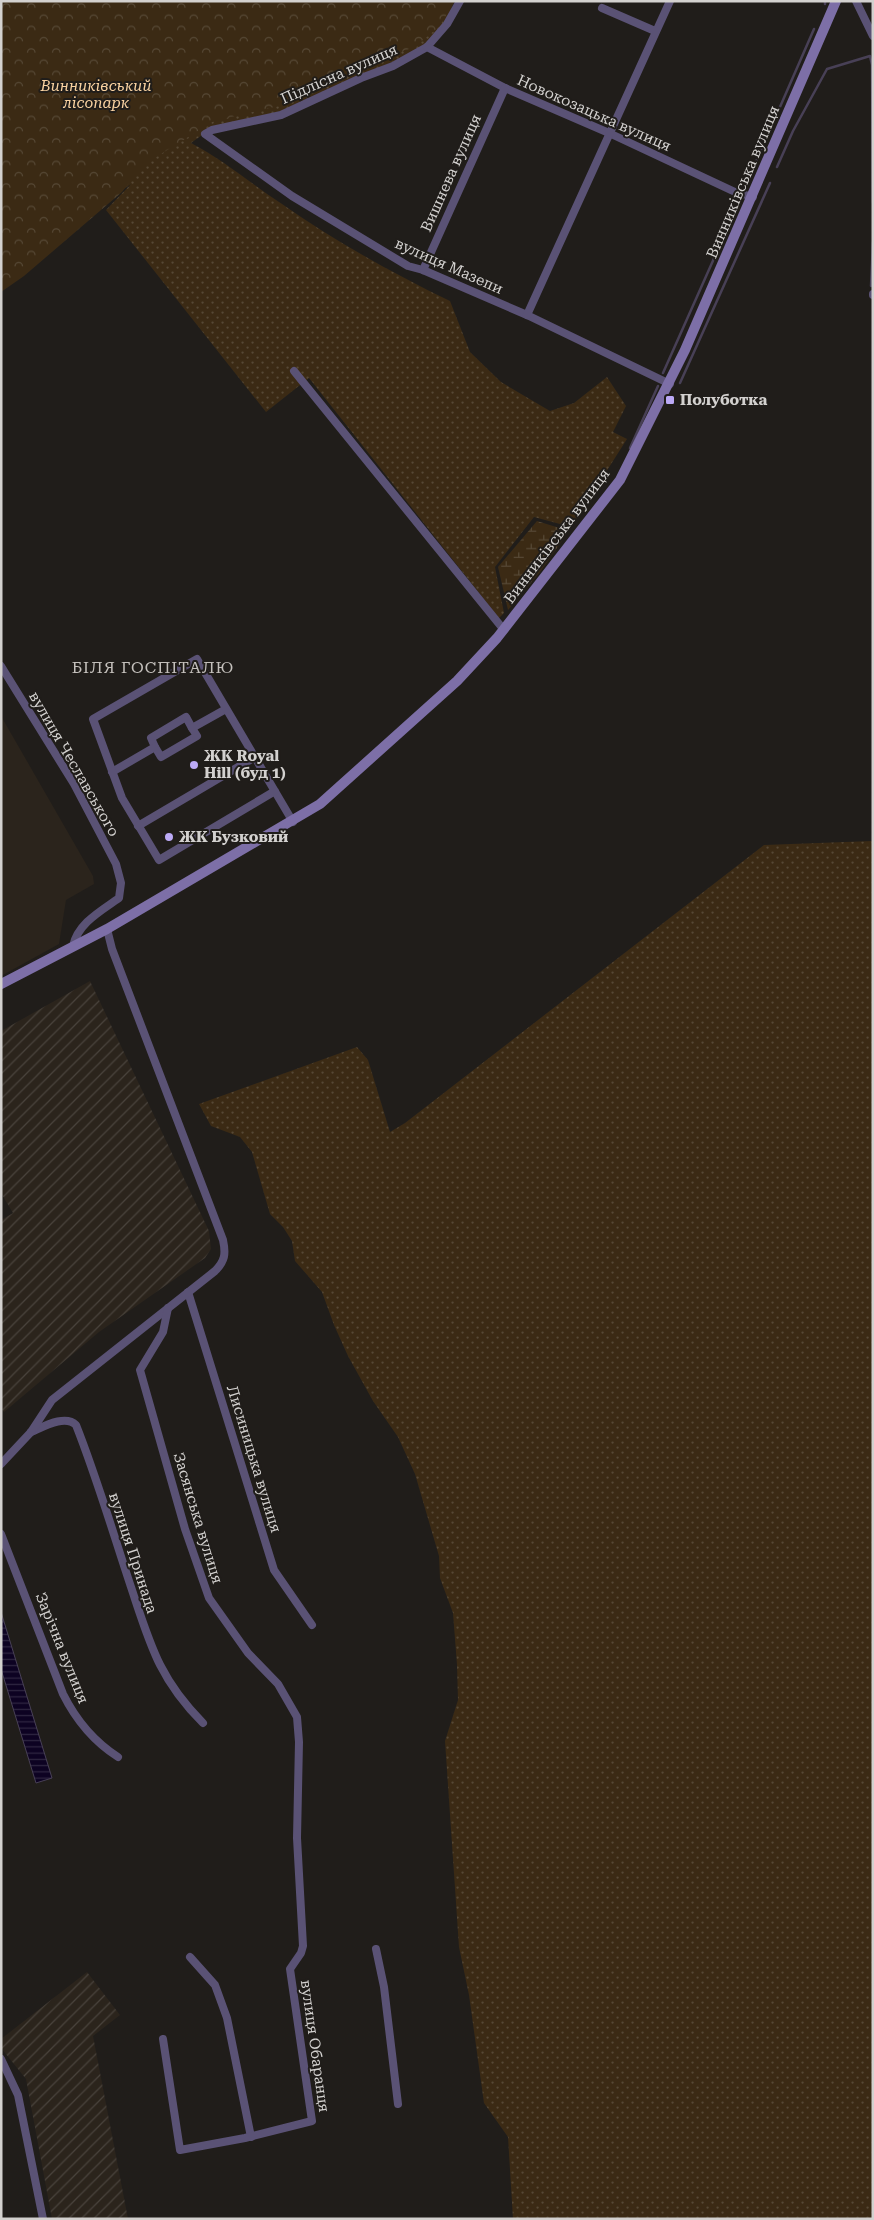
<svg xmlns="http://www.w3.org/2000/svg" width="874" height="2220" viewBox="0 0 874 2220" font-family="'Roboto Serif',serif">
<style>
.built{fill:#2b241c}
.industrial{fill:url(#industrial-furrows)}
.grass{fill:url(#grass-dots)}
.forest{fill:url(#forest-crowns)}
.wetland{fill:url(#wetland-marsh)}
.water{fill:url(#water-rules);stroke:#484056}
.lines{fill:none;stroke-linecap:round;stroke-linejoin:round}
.stream{stroke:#484056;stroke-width:2.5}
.street{stroke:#5a5275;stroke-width:8}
.secondary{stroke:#7d6fa7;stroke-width:10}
.poi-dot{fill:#bcaaf6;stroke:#201d1a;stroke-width:2}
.labels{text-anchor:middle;stroke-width:4;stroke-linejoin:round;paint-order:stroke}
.street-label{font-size:15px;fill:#d3d1cf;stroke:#201d1a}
.park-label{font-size:15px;font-style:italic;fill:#f9d2a1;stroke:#201d1a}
.poi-label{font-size:15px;font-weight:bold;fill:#d3d1cf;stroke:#201d1a;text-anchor:start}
.neighbourhood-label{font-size:16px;letter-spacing:1px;fill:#c4c0bc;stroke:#201d1a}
</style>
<defs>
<pattern id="industrial-furrows" width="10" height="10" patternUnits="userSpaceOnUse" patternTransform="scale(1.25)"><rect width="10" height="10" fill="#2b241c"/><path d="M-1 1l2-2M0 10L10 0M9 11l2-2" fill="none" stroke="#49433c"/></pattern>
<pattern id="grass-dots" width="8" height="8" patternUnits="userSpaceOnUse" patternTransform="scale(1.25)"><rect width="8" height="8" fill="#3b2a14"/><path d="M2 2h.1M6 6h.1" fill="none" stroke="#564835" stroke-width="1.8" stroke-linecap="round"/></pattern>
<pattern id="forest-crowns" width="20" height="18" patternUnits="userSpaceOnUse" patternTransform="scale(1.25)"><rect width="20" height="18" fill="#3b2a14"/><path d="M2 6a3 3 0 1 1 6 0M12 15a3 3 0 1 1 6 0" fill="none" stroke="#564835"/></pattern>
<pattern id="wetland-marsh" width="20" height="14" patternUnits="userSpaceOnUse" patternTransform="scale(1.25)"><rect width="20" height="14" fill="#3b2a14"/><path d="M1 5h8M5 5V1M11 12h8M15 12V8" fill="none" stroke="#564835"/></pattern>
<pattern id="water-rules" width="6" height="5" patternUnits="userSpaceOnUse" patternTransform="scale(1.25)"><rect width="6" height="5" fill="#0d0222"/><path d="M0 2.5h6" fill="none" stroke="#2f2641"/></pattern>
</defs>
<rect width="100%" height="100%" fill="#201d1a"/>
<polygon class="built" points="1,716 93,876 94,884 66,900 59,944 1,976"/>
<g class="industrial">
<polygon points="90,981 209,1231 211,1249 205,1258 99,1332 4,1412 1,1408 1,1220 13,1213 1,1193 1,1031"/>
<polygon points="87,1972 120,2015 93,2036 128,2219 52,2219 26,2079 1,2048 1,2039"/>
</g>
<g class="grass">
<path d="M1,1H453L450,16L424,48L282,111L213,127L191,143C224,160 251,184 282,204C335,241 392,273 450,301L470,352L501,382L550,411L574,403L607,377L626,406L613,432L627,439L571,527L534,517L495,567L504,613L499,618L309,378L266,412L106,210L131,184L95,209Z"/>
<polygon points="873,841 873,2219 513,2219 508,2137 484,2103 469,1995 459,1947 445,1741 458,1700 457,1665 453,1613 440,1578 439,1556 415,1474 398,1437 373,1401 348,1356 334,1325 322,1292 295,1261 292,1241 283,1227 270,1214 252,1152 240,1137 211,1126 199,1104 357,1047 368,1060 390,1132 405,1123 764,845"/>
</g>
<polygon class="forest" points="1,1 455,1 439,27 414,47 333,79 291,103 214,121 148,162 135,175 122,192 24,276 1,292"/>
<polygon class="wetland" points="537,521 569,531 540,572 508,610 498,567"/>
<polygon class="water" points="1,1612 52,1778 36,1783 1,1669"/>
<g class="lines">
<g class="stream">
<polyline points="825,4 825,1"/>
<polyline points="777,167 793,131 827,69 870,56 872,65 873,203"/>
<polyline points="745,187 814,29"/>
<polyline points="871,286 873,242"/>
<polyline points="663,373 740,200"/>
<polyline points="680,383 770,183"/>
<polyline points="630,448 658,386"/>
</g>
<g class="street">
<polyline points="460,1 447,24 427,47 393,66 361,78 281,115 212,130 205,134 292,196 408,266 423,270 527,315 670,384"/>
<polyline points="856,1 873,36"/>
<polyline points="602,8 655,31"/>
<polyline points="427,47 505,88 609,133 735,192 753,197"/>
<polyline points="423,270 505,88"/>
<polyline points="873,294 873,295"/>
<polyline points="527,315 670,1"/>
<polyline points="294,371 504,630"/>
<path d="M1,666L74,784L116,864L121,883L119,898C101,911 78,923 73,946"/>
<polyline points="155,747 151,738 186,717 192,728"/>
<polyline points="112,772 155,747 161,757 197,736 192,728 226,709"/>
<path d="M275,791L159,860L122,798L93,719L197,659C229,713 261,767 293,822"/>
<polyline points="138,826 255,757"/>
<polyline points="188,1292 274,1570 312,1625"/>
<path d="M31,1432C43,1427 65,1414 76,1425C97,1478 113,1533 131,1587C150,1644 159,1679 203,1723"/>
<path d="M1,1464L31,1432L52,1400L215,1271C225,1261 226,1254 223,1240L112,949L107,929"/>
<path d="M1,1534L63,1694C76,1720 93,1741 118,1757"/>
<polyline points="376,1949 384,1987 398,2104"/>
<polyline points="190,1957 215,1985 227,2018 251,2137"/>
<polyline points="163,2039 180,2150 245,2138 312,2121 290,1969 301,1953 303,1946 297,1838 299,1742 297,1717 278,1684 248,1653 209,1598 185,1529 140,1370 163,1332 168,1308"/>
<polyline points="1,2059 18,2095 43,2219"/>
</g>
<polyline class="secondary" points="1,984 107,929 320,804 457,681 497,638 620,480 685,350 836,1"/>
</g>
<g class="poi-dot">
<rect x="665" y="395" width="10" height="10" rx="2.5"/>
<circle cx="194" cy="765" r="5"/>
<circle cx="169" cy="837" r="5"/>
</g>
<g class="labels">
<g class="street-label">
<text transform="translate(339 74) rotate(-24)" y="5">Підлісна вулиця</text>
<text transform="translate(594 113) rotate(24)" y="5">Новокозацька вулиця</text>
<text transform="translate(451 173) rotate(-66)" y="5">Вишнева вулиця</text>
<text transform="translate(743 182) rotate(-67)" y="5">Винниківська вулиця</text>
<text transform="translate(449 266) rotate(24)" y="5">вулиця Мазепи</text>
<text transform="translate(557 536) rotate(-53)" y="5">Винниківська вулиця</text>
<text transform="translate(74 764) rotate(60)" y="5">вулиця Чеславського</text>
<text transform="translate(254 1459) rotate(73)" y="5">Лисиницька вулиця</text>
<text transform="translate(198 1518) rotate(73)" y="5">Засянська вулиця</text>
<text transform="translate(133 1553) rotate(72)" y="5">вулиця Принада</text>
<text transform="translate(62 1648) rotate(68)" y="5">Зарічна вулиця</text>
<text transform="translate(315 2046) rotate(82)" y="5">вулиця Обаранця</text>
</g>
<g class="park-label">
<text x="96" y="91">Винниківський<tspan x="96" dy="17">лісопарк</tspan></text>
</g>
<g class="poi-label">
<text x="680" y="405">Полуботка</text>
<text x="204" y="761">ЖК Royal<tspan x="204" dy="17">Hill (буд 1)</tspan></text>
<text x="179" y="842">ЖК Бузковий</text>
</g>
<g class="neighbourhood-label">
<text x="153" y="673">БІЛЯ ГОСПІТАЛЮ</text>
</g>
</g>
<rect width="874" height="2220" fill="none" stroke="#d3d1cf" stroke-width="5"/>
</svg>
